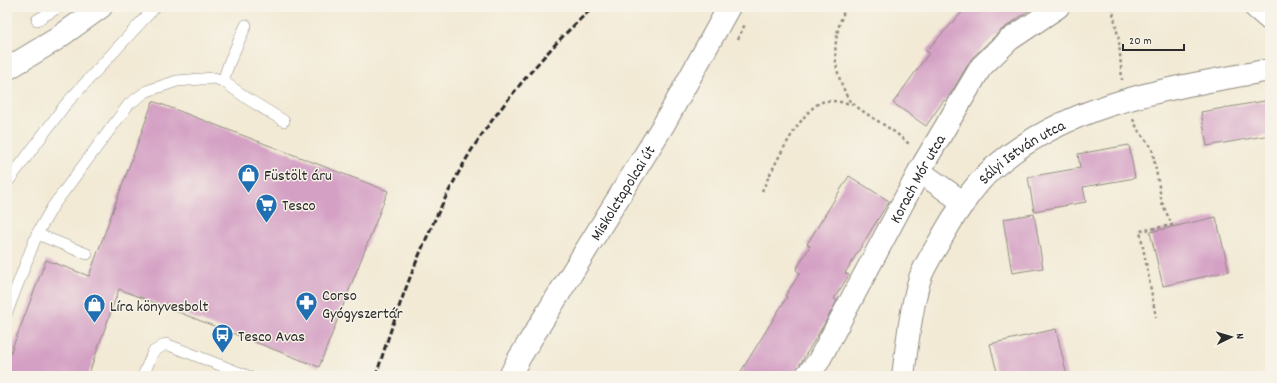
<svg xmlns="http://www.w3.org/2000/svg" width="1277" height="383" viewBox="0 0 1277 383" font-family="Dekko,sans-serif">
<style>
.building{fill:#d4a0c4}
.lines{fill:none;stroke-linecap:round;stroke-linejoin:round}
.service-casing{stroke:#8e8a80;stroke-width:12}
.minor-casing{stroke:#8e8a80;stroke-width:24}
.tertiary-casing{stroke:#8e8a80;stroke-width:24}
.path{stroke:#8e8a80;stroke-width:2.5;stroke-dasharray:3 3;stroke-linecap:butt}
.service{stroke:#fff;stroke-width:11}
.minor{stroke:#fff;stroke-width:22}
.tertiary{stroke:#fff;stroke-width:22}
.rail{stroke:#2b2b2b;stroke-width:3;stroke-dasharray:6 3;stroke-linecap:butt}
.labels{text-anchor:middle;stroke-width:3;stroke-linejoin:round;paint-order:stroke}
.street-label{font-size:16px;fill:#2b2b2b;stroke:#f7f3e8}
.poi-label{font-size:16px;fill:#2b2b2b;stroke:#f7f3e8;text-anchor:start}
</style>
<rect width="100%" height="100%" fill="#f7f3e8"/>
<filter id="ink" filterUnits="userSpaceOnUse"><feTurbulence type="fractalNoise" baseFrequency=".025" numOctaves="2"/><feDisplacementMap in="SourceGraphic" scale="8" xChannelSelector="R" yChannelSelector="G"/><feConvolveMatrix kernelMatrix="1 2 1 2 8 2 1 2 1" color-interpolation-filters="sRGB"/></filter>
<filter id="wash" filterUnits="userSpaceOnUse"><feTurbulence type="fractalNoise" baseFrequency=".012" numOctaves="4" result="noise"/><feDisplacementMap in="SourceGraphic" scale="16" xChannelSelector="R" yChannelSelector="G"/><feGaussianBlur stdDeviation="0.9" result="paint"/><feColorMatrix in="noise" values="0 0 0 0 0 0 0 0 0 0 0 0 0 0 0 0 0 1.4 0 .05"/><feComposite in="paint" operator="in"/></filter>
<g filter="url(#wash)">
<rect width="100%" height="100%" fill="#f2ead5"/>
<g id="blocks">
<g class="building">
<polygon points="967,7 1034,7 1000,31 972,58 946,101 944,100 926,126 893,103 929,53 926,51"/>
<polygon points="1270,100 1270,135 1207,146 1201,112"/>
<polygon points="153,101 388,191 319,367 119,289 88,376 7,376 7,362 46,260 89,276"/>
<polygon points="1129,145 1135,178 1083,187 1086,202 1034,211 1028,177 1080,168 1078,154"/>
<polygon points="849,176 889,201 845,273 849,275 834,299 837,301 823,326 793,376 738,376 787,297 785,296 800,273 796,270 810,246 807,244"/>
<polygon points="1034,214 1043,268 1012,273 1003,219"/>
<polygon points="1216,217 1229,271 1163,286 1150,232"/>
<polygon points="1056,329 1067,376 998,376 990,344"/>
</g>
</g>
</g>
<g filter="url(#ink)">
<use href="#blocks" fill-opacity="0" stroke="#8e8a80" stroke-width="1"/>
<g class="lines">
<defs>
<g id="service">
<polyline points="37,20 59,7"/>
<polyline points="223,81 229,63 246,25"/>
<polyline points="7,183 65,105 155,7"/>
<polyline points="37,234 87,254"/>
<polyline points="7,312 37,234 53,206 129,104 147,91 177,81 214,78 223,81 248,99 284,121"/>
<polyline points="143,376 153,352 166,344 248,376"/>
</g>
<g id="minor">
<polyline points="1255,7 1270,20"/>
<polyline points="7,69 55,40 101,7"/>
<polyline points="919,171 964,203"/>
<path id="s1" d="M806,376L818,362L924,163L981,67L1009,40L1058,7"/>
<path id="s2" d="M903,376C907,345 911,307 920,278C925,264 935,250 942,237C953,217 974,185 992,169C1069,101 1173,88 1270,70"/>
</g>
<g id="tertiary">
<path id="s3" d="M510,376L518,360L664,124L729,7"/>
</g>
</defs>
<use href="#service" class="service-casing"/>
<use href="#minor" class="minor-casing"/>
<use href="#tertiary" class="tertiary-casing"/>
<g class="path">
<path d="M846,7C834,33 831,61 843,87C845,92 847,98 850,101C869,118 892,127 910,145"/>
<polyline points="1112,7 1119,41 1122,80"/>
<polyline points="738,39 745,24"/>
<polyline points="1133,119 1138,130 1152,148 1162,203 1172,225 1140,231 1156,317"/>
<path d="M762,191C772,170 800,110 822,102C830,99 845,103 853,104"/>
</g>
<use href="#service" class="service"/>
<use href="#minor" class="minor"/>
<use href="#tertiary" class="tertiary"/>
<path class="rail" d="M376,376C400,298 429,222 471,151C486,127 505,103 523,81C545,55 568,29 594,7"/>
</g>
</g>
<defs>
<symbol id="shop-pin" viewBox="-11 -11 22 30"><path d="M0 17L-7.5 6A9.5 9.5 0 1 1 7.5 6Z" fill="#1f6fb2" stroke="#f7f3e8"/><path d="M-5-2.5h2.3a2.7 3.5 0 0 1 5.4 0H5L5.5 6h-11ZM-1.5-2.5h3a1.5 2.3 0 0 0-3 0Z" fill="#fff"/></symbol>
<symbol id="supermarket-pin" viewBox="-11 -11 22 30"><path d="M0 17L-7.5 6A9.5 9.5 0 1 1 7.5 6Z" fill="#1f6fb2" stroke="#f7f3e8"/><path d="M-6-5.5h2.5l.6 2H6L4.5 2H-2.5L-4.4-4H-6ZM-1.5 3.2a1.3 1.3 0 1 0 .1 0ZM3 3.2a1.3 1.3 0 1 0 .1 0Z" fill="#fff"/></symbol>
<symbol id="pharmacy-pin" viewBox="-11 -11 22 30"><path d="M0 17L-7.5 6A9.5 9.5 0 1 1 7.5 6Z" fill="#1f6fb2" stroke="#f7f3e8"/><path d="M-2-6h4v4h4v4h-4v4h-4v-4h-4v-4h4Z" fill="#fff"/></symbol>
<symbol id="bus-pin" viewBox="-11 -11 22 30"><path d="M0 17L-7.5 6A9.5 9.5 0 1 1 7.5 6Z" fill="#1f6fb2" stroke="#f7f3e8"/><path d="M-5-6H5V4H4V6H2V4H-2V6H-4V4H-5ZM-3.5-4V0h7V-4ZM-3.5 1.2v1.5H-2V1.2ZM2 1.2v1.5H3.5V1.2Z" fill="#fff"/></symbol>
</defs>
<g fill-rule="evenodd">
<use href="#shop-pin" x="236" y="162" width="25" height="34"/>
<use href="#supermarket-pin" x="254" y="192" width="25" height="34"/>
<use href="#pharmacy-pin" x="294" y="290" width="25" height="34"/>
<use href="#shop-pin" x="82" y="292" width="25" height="34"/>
<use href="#bus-pin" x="210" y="322" width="25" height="34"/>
</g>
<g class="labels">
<g class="street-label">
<text dy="6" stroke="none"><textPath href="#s2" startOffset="265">Sályi István utca</textPath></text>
<text dy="6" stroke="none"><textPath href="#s1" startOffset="227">Korach Mór utca</textPath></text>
<text dy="6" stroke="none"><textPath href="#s3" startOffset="215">Miskolctapolcai út</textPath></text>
</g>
<g class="poi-label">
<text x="264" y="180">Füstölt áru</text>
<text x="282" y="210">Tesco</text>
<text x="322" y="300">Corso<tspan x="322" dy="18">Gyógyszertár</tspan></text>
<text x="110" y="311">Líra könyvesbolt</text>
<text x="238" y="341">Tesco Avas</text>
</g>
</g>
<rect width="1277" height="383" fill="none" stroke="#f7f3e8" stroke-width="24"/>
<g transform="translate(1231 337) rotate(85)" stroke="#f7f3e8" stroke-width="3" paint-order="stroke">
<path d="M0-3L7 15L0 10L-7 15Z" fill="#2b2b2b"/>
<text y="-6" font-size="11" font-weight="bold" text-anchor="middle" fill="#2b2b2b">N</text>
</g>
<path d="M1123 44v6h61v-6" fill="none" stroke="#2b2b2b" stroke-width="2"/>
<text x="1129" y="44" font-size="12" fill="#2b2b2b" stroke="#f7f3e8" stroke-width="3" paint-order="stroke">20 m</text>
</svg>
